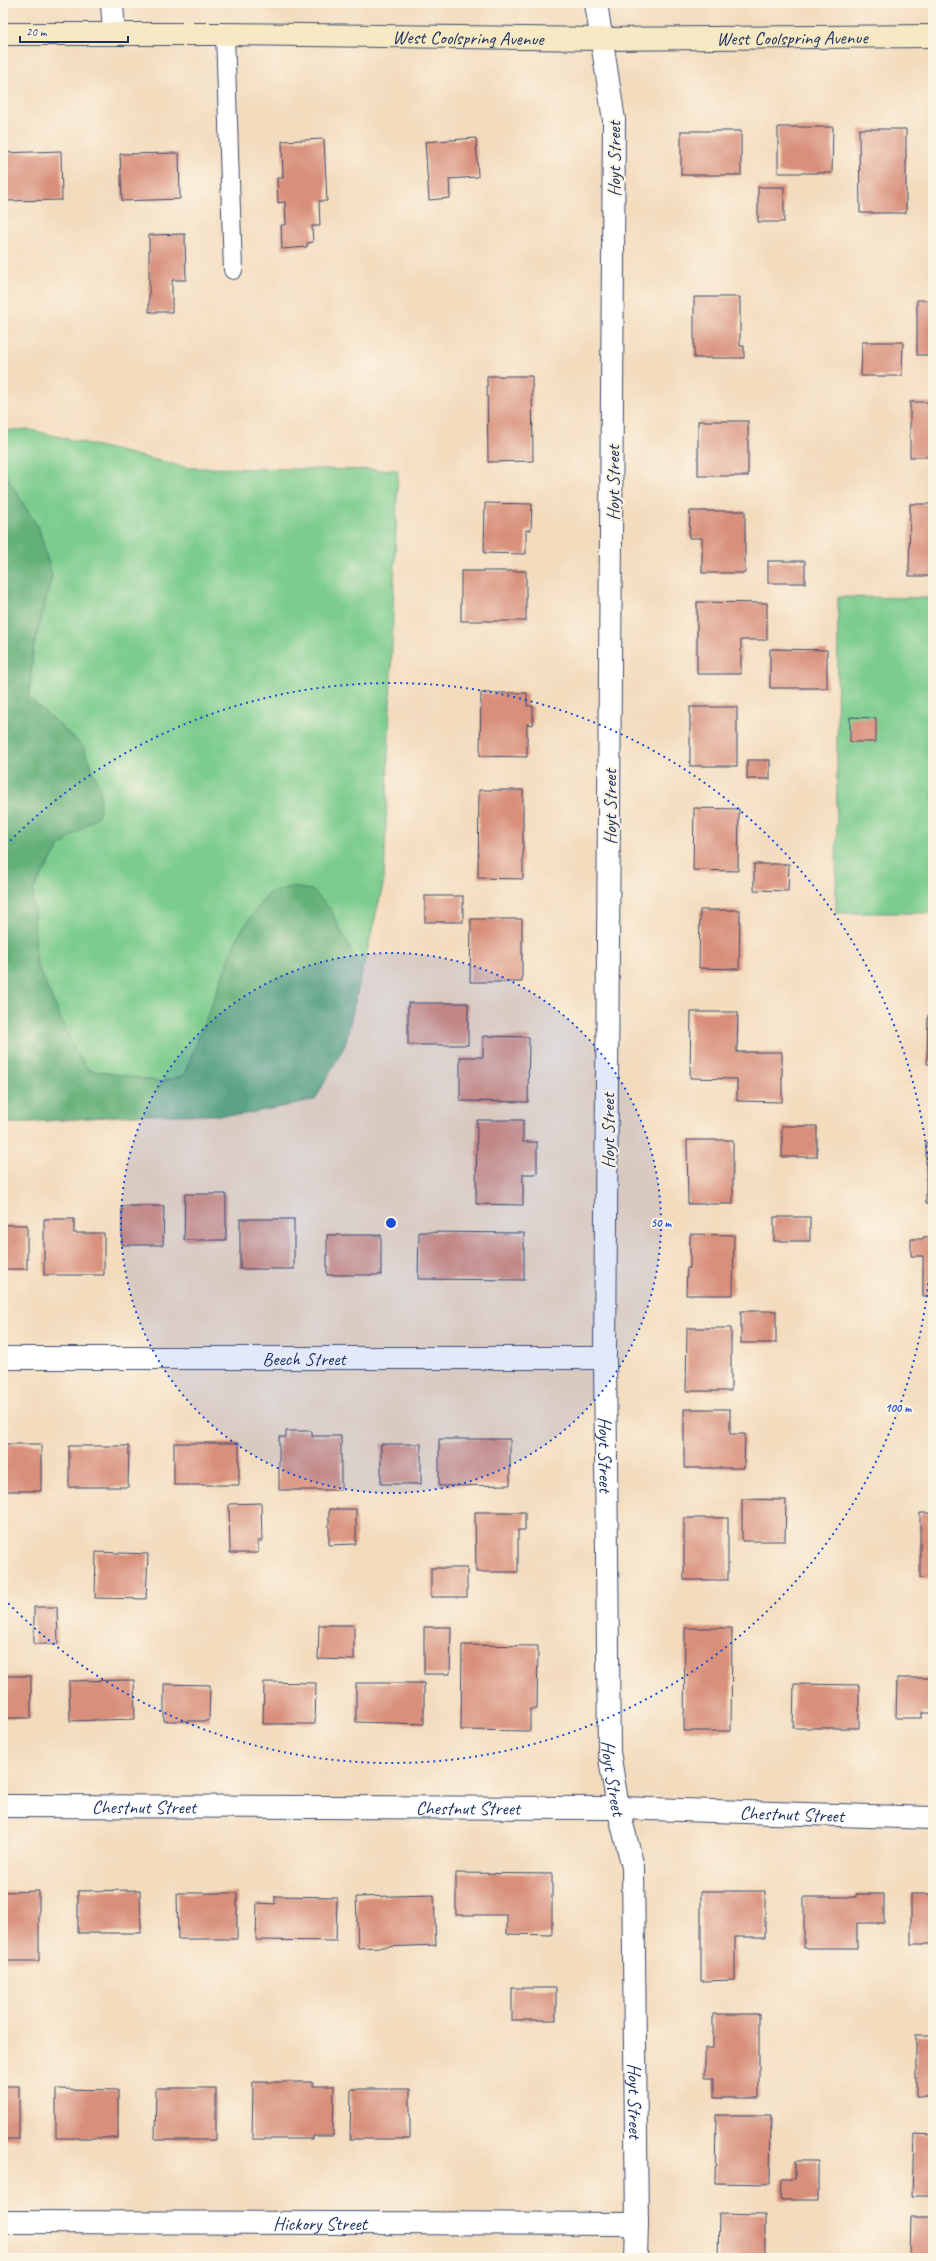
<svg xmlns="http://www.w3.org/2000/svg" width="936" height="2261" viewBox="0 0 936 2261" font-family="Caveat,sans-serif">
<style>
.green{fill:#7bcc8e;stroke:#4b7e76}
.forest{fill:#64b079;stroke:#40706c}
.building{fill:#d8907c}
.lines{fill:none;stroke-linecap:round;stroke-linejoin:round}
.lane-casing{stroke:#3b496c;stroke-width:20}
.street-casing{stroke:#3b496c;stroke-width:24}
.secondary-casing{stroke:#3b496c;stroke-width:24}
.lane{stroke:#fff;stroke-width:18}
.street{stroke:#fff;stroke-width:22}
.secondary{stroke:#f6e9c3;stroke-width:22}
.ring{fill:none;stroke:#1d4ed8;stroke-width:2;stroke-dasharray:2 4}
.labels{text-anchor:middle;stroke-width:4;stroke-linejoin:round;paint-order:stroke}
.street-label{font-size:19px;fill:#1b2f5e;stroke:#fcf5e5}
.centre{fill:#1d4ed8;stroke:#fcf5e5;stroke-width:2}
.ring-label{font-size:12px;text-anchor:middle;font-weight:bold;fill:#1d4ed8;stroke:#fcf5e5;stroke-width:4;stroke-linejoin:round;paint-order:stroke}
</style>
<rect width="100%" height="100%" fill="#fcf5e5"/>
<filter id="ink" filterUnits="userSpaceOnUse"><feTurbulence type="fractalNoise" baseFrequency=".025" numOctaves="2"/><feDisplacementMap in="SourceGraphic" scale="8" xChannelSelector="R" yChannelSelector="G"/><feConvolveMatrix kernelMatrix="1 2 1 2 8 2 1 2 1" color-interpolation-filters="sRGB"/></filter>
<filter id="wash" filterUnits="userSpaceOnUse"><feTurbulence type="fractalNoise" baseFrequency=".012" numOctaves="4" result="noise"/><feDisplacementMap in="SourceGraphic" scale="16" xChannelSelector="R" yChannelSelector="G"/><feGaussianBlur stdDeviation="0.9" result="paint"/><feColorMatrix in="noise" values="0 0 0 0 0 0 0 0 0 0 0 0 0 0 0 0 0 1.4 0 .05"/><feComposite in="paint" operator="in"/></filter>
<g filter="url(#wash)">
<rect width="100%" height="100%" fill="#f3dcbe"/>
<g class="green">
<polygon points="27,429 189,468 398,470 384,881 362,972 329,907 239,934 184,1075 162,1082 89,1070 75,1051 36,962 33,890 59,847 99,815 83,746 29,698 33,650 52,576 39,529 3,471 3,431"/>
<polygon points="838,597 933,598 933,913 836,913"/>
</g>
<polygon class="forest" points="3,471 39,529 52,576 33,650 29,698 83,746 101,792 99,815 59,847 33,890 36,962 75,1051 89,1070 162,1082 184,1075 239,934 267,894 290,887 312,890 329,907 362,972 345,1045 315,1100 240,1115 136,1115 3,1124"/>
<g id="blocks">
<g class="building">
<polygon points="778,127 833,127 832,173 778,173"/>
<polygon points="859,129 906,129 906,213 860,213"/>
<rect x="681" y="131" width="60" height="44"/>
<polygon points="476,138 478,177 449,179 450,198 429,200 425,142"/>
<polygon points="324,139 327,201 319,201 320,226 312,226 313,242 307,243 307,247 282,249 281,225 286,225 285,202 278,203 277,178 283,178 282,141"/>
<polygon points="61,151 62,200 3,201 3,153"/>
<polygon points="179,153 180,199 122,201 120,154"/>
<rect x="758" y="187" width="26" height="35"/>
<polygon points="185,234 186,280 172,280 172,312 149,312 149,235"/>
<polygon points="694,297 740,297 740,346 744,346 744,358 694,358"/>
<rect x="917" y="300" width="16" height="55"/>
<polygon points="862,342 903,342 902,376 861,376"/>
<polygon points="487,376 532,376 533,461 488,462"/>
<rect x="910" y="402" width="23" height="55"/>
<rect x="698" y="421" width="50" height="55"/>
<polygon points="485,503 532,504 531,530 526,530 526,554 484,553"/>
<polygon points="910,504 933,504 933,576 909,576"/>
<polygon points="690,511 745,511 745,573 702,573 702,538 689,538"/>
<rect x="768" y="561" width="37" height="22"/>
<rect x="461" y="571" width="65" height="50"/>
<polygon points="697,602 767,603 767,640 741,640 741,674 697,674"/>
<polygon points="770,649 827,650 827,688 770,688"/>
<polygon points="481,693 527,693 527,706 533,706 533,725 527,724 527,757 480,756"/>
<rect x="690" y="707" width="47" height="59"/>
<polygon points="850,717 876,718 876,742 850,742"/>
<rect x="747" y="760" width="23" height="19"/>
<polygon points="479,790 523,790 523,879 478,878"/>
<polygon points="694,808 739,809 738,871 693,870"/>
<polygon points="754,864 789,864 788,891 754,890"/>
<rect x="425" y="896" width="38" height="26"/>
<polygon points="700,910 740,910 739,969 699,968"/>
<polygon points="471,919 522,919 522,982 470,982"/>
<rect x="408" y="1003" width="60" height="42"/>
<polygon points="691,1012 738,1012 737,1052 782,1052 782,1102 737,1101 737,1079 690,1078"/>
<polygon points="928,1015 933,1015 933,1064 927,1064"/>
<polygon points="483,1036 529,1037 528,1102 460,1101 460,1057 483,1057"/>
<polygon points="477,1120 523,1120 523,1142 537,1142 537,1174 523,1174 523,1205 476,1204"/>
<rect x="782" y="1126" width="35" height="31"/>
<polygon points="687,1140 733,1140 733,1204 688,1204"/>
<polygon points="926,1142 933,1142 933,1204 926,1203"/>
<polygon points="185,1194 226,1194 226,1240 184,1240"/>
<polygon points="122,1206 164,1206 163,1245 122,1245"/>
<rect x="774" y="1217" width="36" height="24"/>
<polygon points="44,1219 74,1219 74,1233 104,1233 104,1275 44,1275"/>
<rect x="240" y="1219" width="54" height="50"/>
<rect x="3" y="1225" width="24" height="44"/>
<polygon points="419,1232 524,1233 524,1280 418,1279"/>
<polygon points="690,1234 734,1235 733,1295 686,1295 687,1268 690,1268"/>
<rect x="327" y="1235" width="54" height="40"/>
<polygon points="923,1237 933,1237 933,1296 923,1296 923,1256 911,1256 911,1239 923,1239"/>
<rect x="741" y="1311" width="35" height="32"/>
<polygon points="687,1328 731,1328 731,1391 686,1391"/>
<polygon points="684,1409 730,1409 730,1434 745,1434 744,1468 684,1468"/>
<polygon points="286,1431 312,1431 312,1436 341,1436 341,1490 279,1490 279,1437 286,1437"/>
<polygon points="439,1439 510,1439 510,1485 439,1486"/>
<rect x="174" y="1443" width="65" height="42"/>
<rect x="3" y="1444" width="38" height="47"/>
<rect x="381" y="1444" width="40" height="40"/>
<polygon points="69,1446 129,1446 128,1487 69,1487"/>
<polygon points="742,1499 786,1500 785,1541 742,1541"/>
<polygon points="261,1503 262,1541 258,1541 258,1553 230,1553 229,1504"/>
<polygon points="329,1509 356,1509 356,1544 329,1545"/>
<polygon points="475,1512 525,1512 525,1530 518,1530 518,1572 476,1572"/>
<polygon points="920,1513 933,1513 933,1579 920,1578"/>
<rect x="684" y="1518" width="44" height="62"/>
<polygon points="96,1552 148,1554 146,1599 95,1598"/>
<rect x="431" y="1568" width="36" height="29"/>
<polygon points="34,1607 57,1607 58,1644 34,1644"/>
<polygon points="319,1625 354,1625 354,1660 318,1659"/>
<polygon points="424,1627 451,1627 450,1674 424,1674"/>
<polygon points="685,1628 732,1628 731,1731 684,1731"/>
<polygon points="462,1645 538,1646 537,1709 530,1709 530,1731 461,1730"/>
<rect x="3" y="1676" width="28" height="42"/>
<polygon points="897,1678 933,1678 933,1713 922,1713 922,1718 896,1718"/>
<polygon points="134,1680 135,1719 70,1721 69,1681"/>
<polygon points="264,1682 316,1683 315,1724 263,1724"/>
<polygon points="356,1683 424,1683 424,1724 356,1722"/>
<polygon points="164,1684 210,1685 209,1721 164,1721"/>
<polygon points="794,1684 859,1685 859,1728 793,1728"/>
<polygon points="456,1873 552,1874 552,1935 507,1934 507,1915 456,1915"/>
<polygon points="140,1890 141,1933 78,1933 78,1891"/>
<polygon points="39,1891 39,1961 3,1961 3,1892"/>
<polygon points="701,1891 765,1891 765,1937 735,1937 735,1980 701,1981"/>
<polygon points="177,1893 237,1893 237,1939 178,1939"/>
<polygon points="856,1894 884,1894 884,1923 857,1923 857,1948 804,1948 804,1897 856,1897"/>
<rect x="911" y="1894" width="22" height="50"/>
<polygon points="434,1895 436,1945 358,1948 356,1897"/>
<polygon points="275,1896 337,1897 336,1941 256,1940 257,1903 275,1904"/>
<rect x="512" y="1988" width="44" height="32"/>
<polygon points="713,2014 759,2014 759,2098 714,2098 714,2078 705,2078 705,2048 713,2048"/>
<rect x="916" y="2035" width="17" height="61"/>
<polygon points="253,2082 313,2082 313,2086 334,2086 333,2136 313,2136 313,2139 252,2139"/>
<rect x="3" y="2086" width="16" height="53"/>
<polygon points="156,2088 216,2088 216,2140 155,2140"/>
<polygon points="56,2089 118,2090 118,2138 56,2138"/>
<polygon points="351,2089 410,2089 410,2139 350,2139"/>
<polygon points="716,2115 771,2115 770,2184 715,2183"/>
<polygon points="914,2134 933,2135 933,2196 912,2196"/>
<polygon points="795,2161 818,2161 818,2200 780,2200 781,2179 795,2179"/>
<polygon points="719,2214 765,2215 765,2258 718,2258"/>
<polygon points="911,2217 933,2217 933,2258 910,2258"/>
</g>
</g>
</g>
<g filter="url(#ink)">
<use href="#blocks" fill-opacity="0" stroke="#3b496c" stroke-width="1"/>
<g class="lines">
<defs>
<polyline id="lane" points="225,34 233,270"/>
<g id="street">
<polyline points="112,3 114,34"/>
<path id="s1" d="M596,3L614,120L605,1358L609,1752L618,1808L633,1867L637,2224L636,2258"/>
<path id="s2" d="M3,1358H605"/>
<path id="s3" d="M3,1806L618,1808L933,1818"/>
<path id="s4" d="M3,2222L637,2224"/>
</g>
<g id="secondary">
<path id="s5" d="M3,34H225L602,39L933,36"/>
</g>
</defs>
<use href="#lane" class="lane-casing"/>
<use href="#street" class="street-casing"/>
<use href="#secondary" class="secondary-casing"/>
<use href="#lane" class="lane"/>
<use href="#street" class="street"/>
<use href="#secondary" class="secondary"/>
</g>
</g>
<circle cx="391" cy="1223" r="270" fill="#1d4ed8" fill-opacity=".12"/>
<g class="ring">
<circle cx="391" cy="1223" r="270"/>
<path d="M6 845A540 540 0 1 1 6 1601"/>
</g>
<g class="labels">
<g class="street-label">
<text dy="7" stroke="none"><textPath href="#s5" startOffset="465">West Coolspring Avenue</textPath></text>
<text dy="7" stroke="none"><textPath href="#s5" startOffset="789">West Coolspring Avenue</textPath></text>
<text transform="translate(613 159) rotate(-90)" y="7">Hoyt Street</text>
<text transform="translate(612 483) rotate(-90)" y="7">Hoyt Street</text>
<text transform="translate(609 807) rotate(-90)" y="7">Hoyt Street</text>
<text transform="translate(607 1131) rotate(-90)" y="7">Hoyt Street</text>
<text dy="7" stroke="none"><textPath href="#s2" startOffset="301">Beech Street</textPath></text>
<text dy="7" stroke="none"><textPath href="#s1" startOffset="1453">Hoyt Street</textPath></text>
<text dy="7" stroke="none"><textPath href="#s1" startOffset="1777">Hoyt Street</textPath></text>
<text dy="7" stroke="none"><textPath href="#s3" startOffset="141">Chestnut Street</textPath></text>
<text dy="7" stroke="none"><textPath href="#s3" startOffset="465">Chestnut Street</textPath></text>
<text dy="7" stroke="none"><textPath href="#s3" startOffset="789">Chestnut Street</textPath></text>
<text dy="7" stroke="none"><textPath href="#s1" startOffset="2102">Hoyt Street</textPath></text>
<text dy="7" stroke="none"><textPath href="#s4" startOffset="317">Hickory Street</textPath></text>
</g>
</g>
<circle cx="391" cy="1223" r="6" class="centre"/>
<g class="ring-label">
<text x="661" y="1227">50 m</text>
<text x="898" y="1412">100 m</text>
</g>
<rect width="936" height="2261" fill="none" stroke="#fcf5e5" stroke-width="16"/>
<path d="M20 36v6h108v-6" fill="none" stroke="#1b2f5e" stroke-width="2"/>
<text x="26" y="36" font-size="12" fill="#1b2f5e" stroke="#fcf5e5" stroke-width="3" paint-order="stroke">20 m</text>
</svg>
